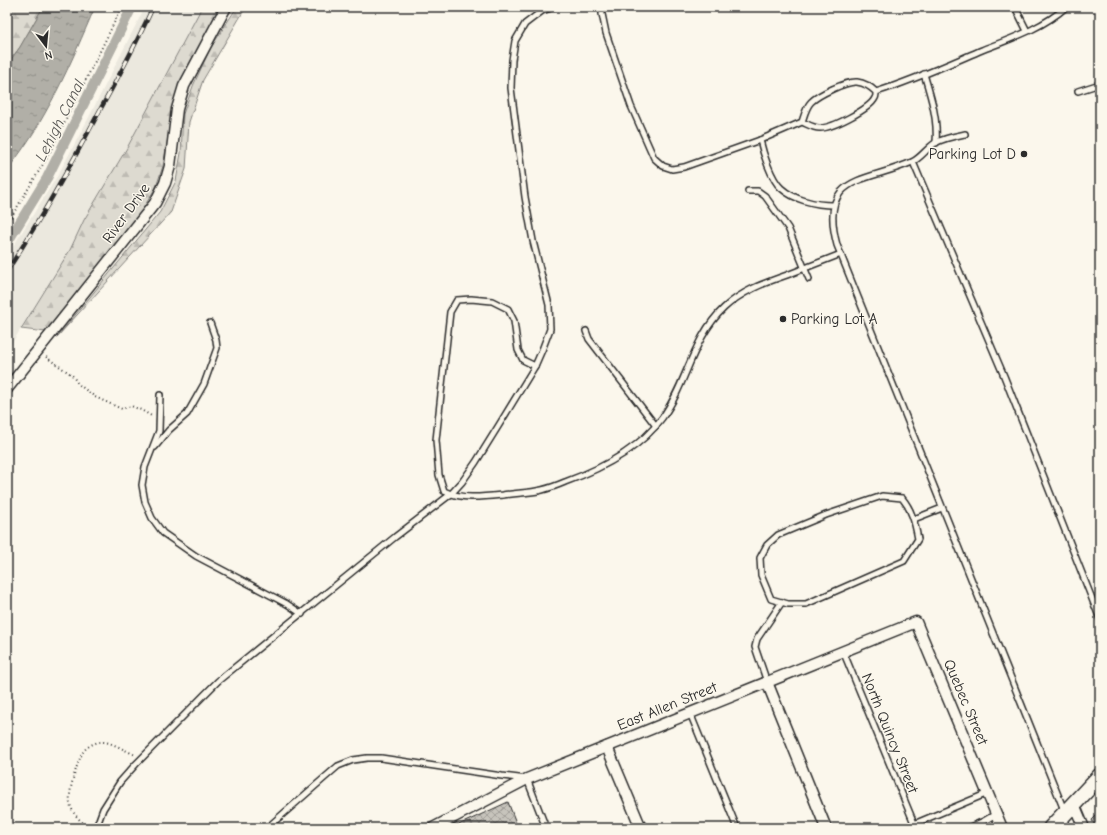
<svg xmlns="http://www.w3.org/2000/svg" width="1107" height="835" viewBox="0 0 1107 835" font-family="'Comic Neue',sans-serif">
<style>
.built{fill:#ebe8de}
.forest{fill:url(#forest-firs);stroke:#84827e}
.water{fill:url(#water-ripples);stroke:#7b7a75}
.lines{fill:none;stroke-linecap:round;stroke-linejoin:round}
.canal{stroke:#b1afa7;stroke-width:10}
.building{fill:url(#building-cross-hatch);stroke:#2b2b2b}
.service-casing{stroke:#2b2b2b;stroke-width:8}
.minor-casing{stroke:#2b2b2b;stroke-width:13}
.primary-casing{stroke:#2b2b2b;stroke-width:18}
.path{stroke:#2b2b2b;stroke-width:2;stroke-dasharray:1 3;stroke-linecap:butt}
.service{stroke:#fbf7ec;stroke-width:5}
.minor{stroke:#fbf7ec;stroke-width:10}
.primary{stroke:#fbf7ec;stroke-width:15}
.rail-casing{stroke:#2b2b2b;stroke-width:4.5}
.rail{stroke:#fbf7ec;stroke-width:3;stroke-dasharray:9;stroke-linecap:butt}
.poi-dot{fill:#2b2b2b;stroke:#fbf7ec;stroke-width:1.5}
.labels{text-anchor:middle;stroke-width:3;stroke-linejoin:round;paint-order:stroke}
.poi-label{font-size:15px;fill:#2b2b2b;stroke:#fbf7ec;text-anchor:end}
.street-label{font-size:15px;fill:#2b2b2b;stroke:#fbf7ec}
.water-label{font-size:16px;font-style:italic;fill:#5a5956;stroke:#fbf7ec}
</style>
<defs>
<pattern id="forest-firs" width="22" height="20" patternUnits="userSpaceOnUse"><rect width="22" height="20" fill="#dddad0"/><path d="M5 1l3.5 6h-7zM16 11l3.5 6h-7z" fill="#bebbb3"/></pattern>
<pattern id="water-ripples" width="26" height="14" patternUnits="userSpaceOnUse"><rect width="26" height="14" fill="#b1afa7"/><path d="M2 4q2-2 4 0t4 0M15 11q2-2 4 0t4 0" fill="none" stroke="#908f88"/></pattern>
<pattern id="building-cross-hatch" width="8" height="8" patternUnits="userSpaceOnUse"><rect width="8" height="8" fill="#c7c4bc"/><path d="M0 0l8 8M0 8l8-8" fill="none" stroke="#a29f99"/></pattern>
</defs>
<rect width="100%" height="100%" fill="#fbf7ec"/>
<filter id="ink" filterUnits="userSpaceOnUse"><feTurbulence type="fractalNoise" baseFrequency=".025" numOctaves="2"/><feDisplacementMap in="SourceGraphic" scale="8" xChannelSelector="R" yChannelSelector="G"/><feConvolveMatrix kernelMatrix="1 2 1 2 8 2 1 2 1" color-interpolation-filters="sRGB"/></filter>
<g filter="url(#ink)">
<polygon class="built" points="145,7 202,7 127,148 84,220 70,250 7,351 7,256 58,175 87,121"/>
<g class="forest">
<polygon points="7,7 43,7 20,47 7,65"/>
<polygon points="202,7 220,7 182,80 173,109 163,166 156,187 141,212 46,332 21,329 70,250 84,220 127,148"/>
<polygon points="237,7 246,7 203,80 189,122 186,169 171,212 57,337 160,212 176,181 181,153 183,114 193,86 210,49"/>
</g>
<path class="water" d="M43,7H95C71,63 46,122 7,170V65L20,47Z"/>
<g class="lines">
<polyline class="canal" points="7,243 47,178 132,7"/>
</g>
<g class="building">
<polygon points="508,802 518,828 452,828"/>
<polygon points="1100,812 1100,828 1096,828 1092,820"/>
</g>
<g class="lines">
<defs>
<g id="service">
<path d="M602,7V14L606,33L631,106L654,158L663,166L672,169L684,167L760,140L802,122C807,124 814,128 819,128C831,129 870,109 875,98C876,97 876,94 876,92C871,87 864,83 857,82C846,81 818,95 811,102C806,107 804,116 802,122"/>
<polyline points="1015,7 1027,31"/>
<path d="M924,74C931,97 938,119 936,143"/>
<polyline points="1078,91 1100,84"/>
<path d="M876,92C912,81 947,65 982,50C1010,39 1043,28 1066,7"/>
<path d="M965,134C955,136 944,138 935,143C926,149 921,158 912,162C865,183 818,174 837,245L1064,810"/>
<path d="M760,140C763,153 771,179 781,188C794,200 816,205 833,205"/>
<polyline points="913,162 1004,376 1100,619"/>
<polyline points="748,191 758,191 765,196 788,228 809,279"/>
<polyline points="586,331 589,339 656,426"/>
<path d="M535,366L523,360L518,350L514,321L508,309L492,301L471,299L457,300L450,312L436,440L439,475L444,491C462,500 484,497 503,495C516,493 530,493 542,490C550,488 558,485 565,482C601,469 639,450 662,418C687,384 692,338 724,308C742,291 764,283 787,275C805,268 823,261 841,254"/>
<polyline points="160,395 159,431 145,467 142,485 145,502 152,518 163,533 196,556 287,604 302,614"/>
<polyline points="155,447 169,430 187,414 204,384 217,348 216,340 210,323"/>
<path d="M882,496L902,498C912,510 915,523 918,539L904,561L806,604H788L771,599L761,575L760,558L767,545L778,535L826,515Z"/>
<polyline points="914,519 942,508"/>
<polyline points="843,651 916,828"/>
<polyline points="767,682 755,647 757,639 782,602"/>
<polyline points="690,713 737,828"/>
<polyline points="914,824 988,793"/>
<polyline points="96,828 103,809 120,782 136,764 218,681 395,537 451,494 462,482 476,462 499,425 535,366 542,350 550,329 549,305 533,241 525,197 511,88 512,60 515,41 525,24 542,11 554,7"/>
<polyline points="267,828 338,766 353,760 367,758 381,758 502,776 527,779 546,828"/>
<polyline points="968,828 984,821 996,814"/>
</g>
<g id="minor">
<polyline points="7,389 155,203 165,183 170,166 177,109 184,86 226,7"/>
<polyline points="767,682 826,828"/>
<polyline points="607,747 641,828"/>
<polyline points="1074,804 1084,828"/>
<polyline points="433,828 527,779 916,622 1002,828"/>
</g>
<polyline id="primary" points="1051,828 1100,776"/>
</defs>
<use href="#service" class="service-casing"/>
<use href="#minor" class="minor-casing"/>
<use href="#primary" class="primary-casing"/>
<g class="path">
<polyline points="7,224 48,156 122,7"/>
<polyline points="46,357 72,375 78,384 95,397 122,409 131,406 141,410 153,417"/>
<path d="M89,827C81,822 72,814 70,803C68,791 77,763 83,752C86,747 95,742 101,742C111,741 127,752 136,755"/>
</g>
<use href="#service" class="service"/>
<use href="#minor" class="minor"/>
<use href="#primary" class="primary"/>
<defs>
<path id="rail" d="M7,271C41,219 71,165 100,110C119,76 137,42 153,7"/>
</defs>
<use href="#rail" class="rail-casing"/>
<use href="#rail" class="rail"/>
</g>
</g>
<g class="poi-dot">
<circle cx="1024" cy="154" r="4"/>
<circle cx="783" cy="319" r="4"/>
</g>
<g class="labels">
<g class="poi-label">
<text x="1016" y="159">Parking Lot D</text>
<text x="791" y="324" text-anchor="start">Parking Lot A</text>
</g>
<g class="street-label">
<text transform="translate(126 213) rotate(-54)" y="5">River Drive</text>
<text transform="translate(966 702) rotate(67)" y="5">Quebec Street</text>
<text transform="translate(667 706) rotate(-22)" y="5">East Allen Street</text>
<text transform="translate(890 733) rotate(68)" y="5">North Quincy Street</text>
</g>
<g class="water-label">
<text transform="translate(59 120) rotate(-63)" y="6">Lehigh Canal</text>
</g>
</g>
<rect width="1107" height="835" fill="none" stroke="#fbf7ec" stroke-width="24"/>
<rect x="12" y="12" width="1083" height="811" fill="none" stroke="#2b2b2b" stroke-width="1.5" filter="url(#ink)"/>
<g transform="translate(46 46) rotate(164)" stroke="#fbf7ec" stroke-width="3" paint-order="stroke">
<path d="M0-3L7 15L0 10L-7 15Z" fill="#2b2b2b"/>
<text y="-6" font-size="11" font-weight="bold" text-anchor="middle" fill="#2b2b2b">N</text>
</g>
</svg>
